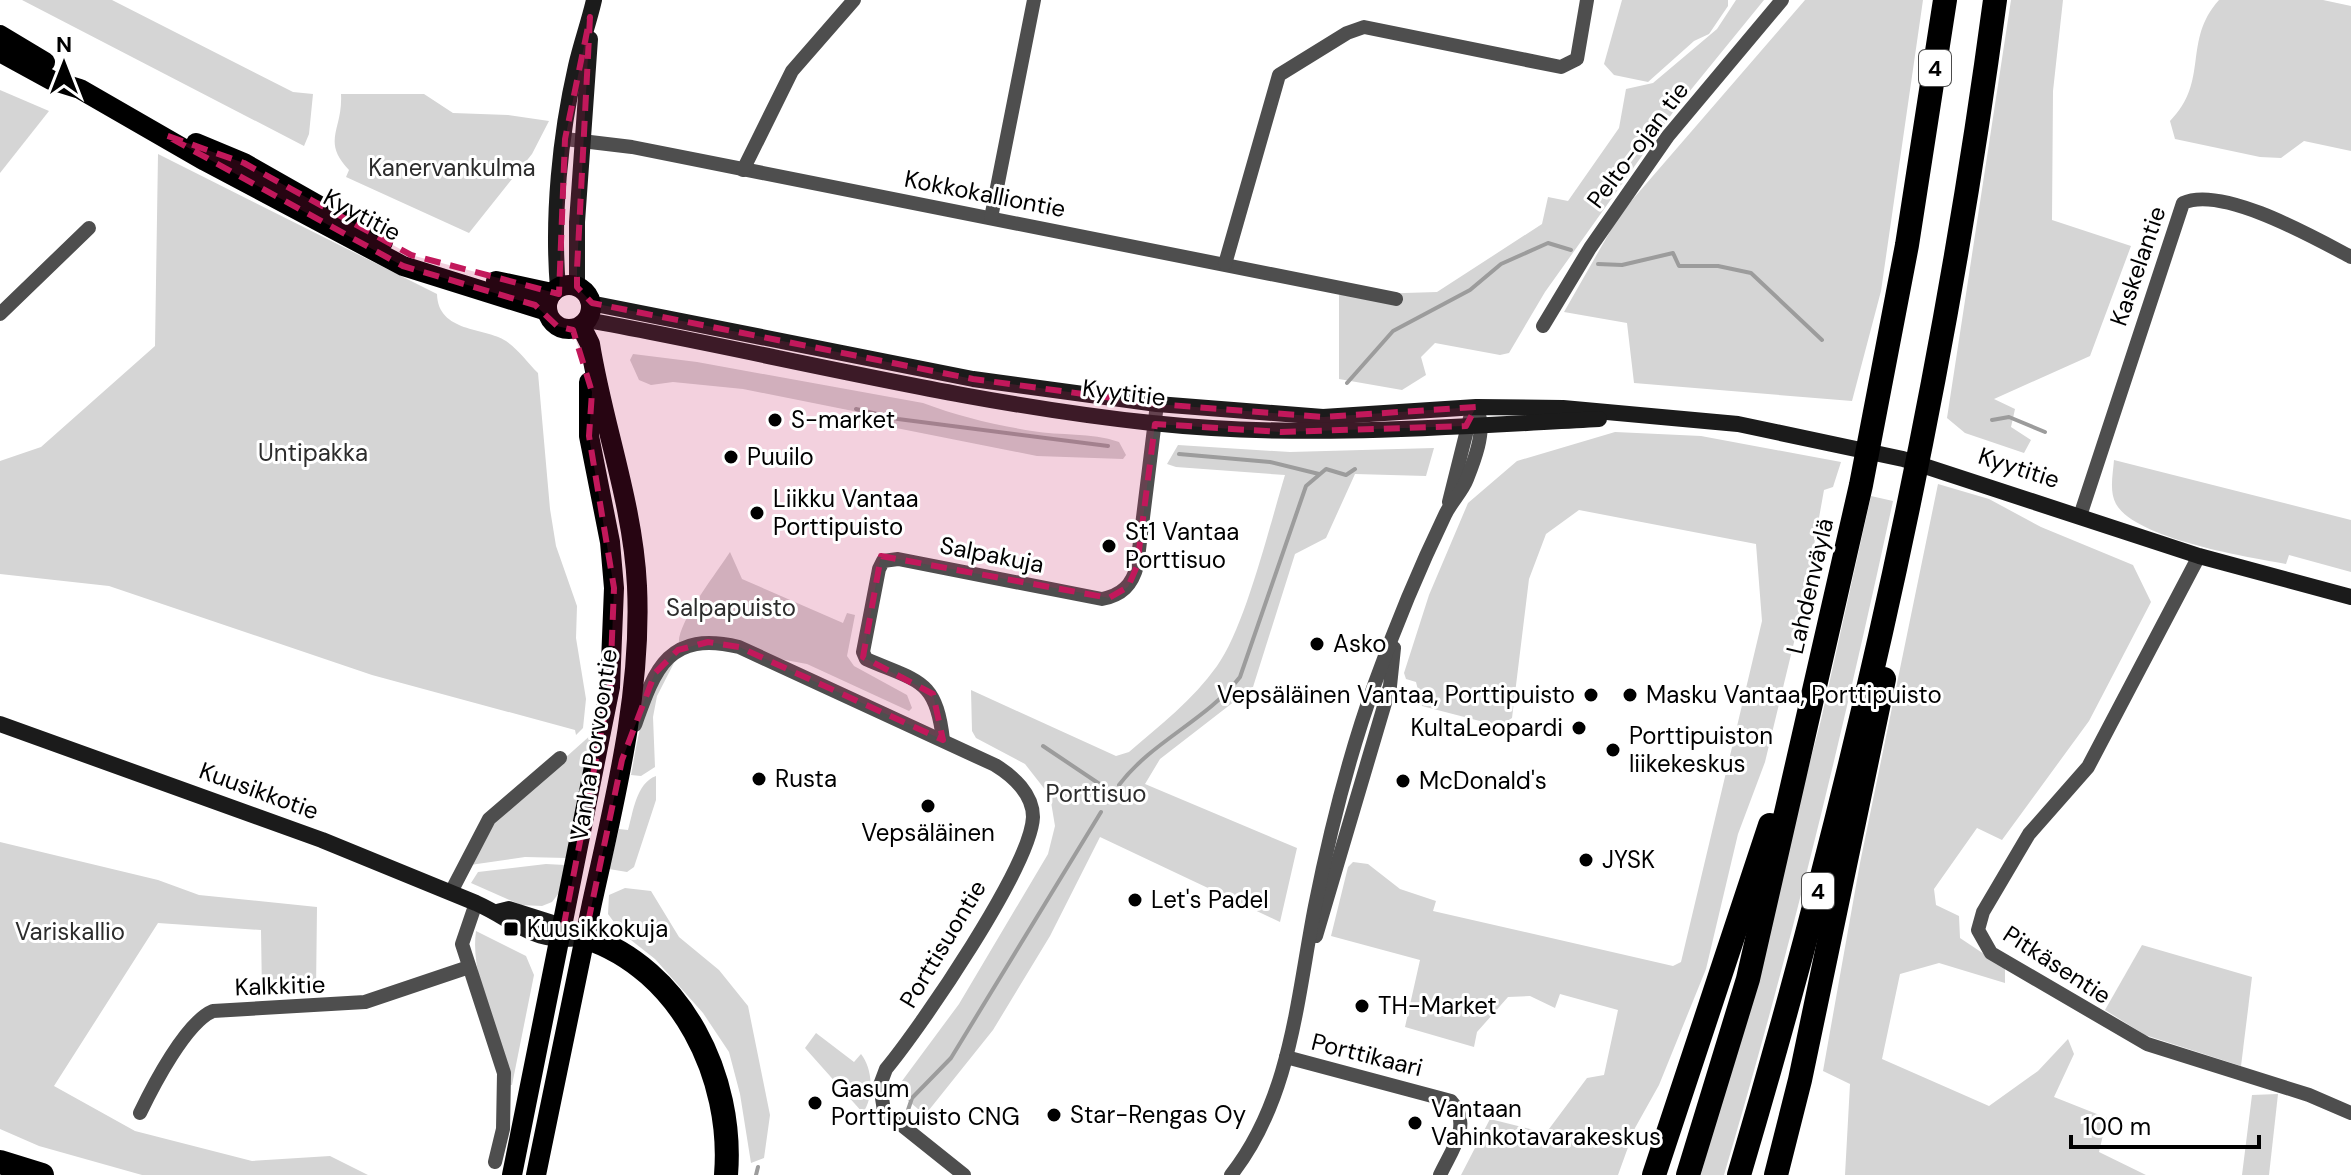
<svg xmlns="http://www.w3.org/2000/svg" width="2351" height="1175" viewBox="0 0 2351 1175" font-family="'DM Sans',sans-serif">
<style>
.green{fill:#d5d5d5}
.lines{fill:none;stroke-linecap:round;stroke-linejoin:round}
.stream{stroke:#9c9c9c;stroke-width:4}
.street{stroke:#4e4e4e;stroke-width:14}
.secondary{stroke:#1b1b1b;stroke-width:16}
.primary{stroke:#000;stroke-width:20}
.highway{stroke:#000;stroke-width:24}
.marked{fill:#c2185b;fill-opacity:0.2;stroke:#c2185b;stroke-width:6;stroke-dasharray:16 10;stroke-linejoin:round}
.poi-dot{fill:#000;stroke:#fff;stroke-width:3}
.labels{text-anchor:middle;stroke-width:6;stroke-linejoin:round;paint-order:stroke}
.shield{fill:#fff;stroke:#4c4c4c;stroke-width:2}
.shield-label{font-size:22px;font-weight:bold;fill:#000}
.street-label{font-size:24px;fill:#000;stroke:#fff}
.park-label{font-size:24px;fill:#2c2c2c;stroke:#fff}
.poi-label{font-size:24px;fill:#000;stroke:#fff;text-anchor:start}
</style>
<rect width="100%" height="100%" fill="#fff"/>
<g class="green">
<polygon points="22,0 112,0 293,92 313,94 309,134 304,146"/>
<polygon points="1622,0 1728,0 1728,6 1709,34 1694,41 1648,82 1614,75 1604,64"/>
<polygon points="1736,0 1764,0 1676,108 1545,292 1509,353 1500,355 1435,343 1421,357 1426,375 1402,390 1339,379 1339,295 1437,292 1542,224 1548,197 1568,201 1619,128 1626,89 1653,83 1717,29"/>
<polygon points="1805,0 1923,0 1881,291 1852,401 1634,383 1627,323 1564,312 1620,214"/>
<polygon points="2011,0 2063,0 2053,91 2052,220 2131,246 2090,356 1994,399 2015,409 2011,427 2031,440 2024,453 1965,433 1947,418"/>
<path d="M2219,0H2323L2351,6V151L2304,141L2281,158L2260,157L2175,139L2170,121C2210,81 2182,41 2219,0Z"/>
<polygon points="0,90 49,111 0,173"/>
<path d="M341,94H424L453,113L508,115L549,121L532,154L469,233L346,177L349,170C321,141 343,130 341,94Z"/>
<path d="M158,154L437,294C438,333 485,327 506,341C518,349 528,363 538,373L550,509L556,546L577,606L576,638L586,699L583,728L576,735L575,730L372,675L109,586L0,574V461L41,447L155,346Z"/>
<path d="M633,354L697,362L923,403C957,416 995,425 1032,431C1061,436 1090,432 1119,442L1126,455L1123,459L1037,456L876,424L873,415L743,389L673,382L651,385L639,380L630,360Z"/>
<polygon points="1615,432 1701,436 1841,462 1833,487 1824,490 1804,601 1765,762 1738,834 1706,969 1659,1085 1635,1128 1618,1175 1461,1175 1490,1119 1546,1133 1587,1078 1604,1075 1618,1010 1560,994 1555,1008 1530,996 1508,997 1477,1032 1474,1047 1405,1027 1420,960 1331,936 1348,867 1353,862 1368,864 1400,889 1436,901 1433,911 1673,966 1681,962 1762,621 1756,544 1579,510 1546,534 1529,579 1512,718 1499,726 1422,706 1416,682 1406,679 1404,673 1429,595 1468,503 1517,461"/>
<path d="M1178,445L1290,452L1434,448L1426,476L1355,474L1326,538L1295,554L1253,687L1160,759L1145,784L1297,848L1280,922L1100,837L1050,936L993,1030L925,1115L904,1097L902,1081L959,1004L1048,854L1055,826L1050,796L1025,764L976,738L972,731L971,690L1116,756L1129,752C1160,725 1193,700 1217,666C1245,628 1270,524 1285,475L1176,467L1167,464Z"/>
<path d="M2114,460L2351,520V572L2289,555L2286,564C2247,557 2136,539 2116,504C2109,491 2113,474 2114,460Z"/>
<polygon points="1938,484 1989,499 2041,527 2133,565 2151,602 2089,721 2002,840 1977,828 1934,889 1936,905 1959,916 1960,938 2005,968 2005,983 1939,963 1900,974 1882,1059 1989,1106 2038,1071 2068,1039 2074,1054 2054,1097 2107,1118 2099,1152 2146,1175 1845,1175 1850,1084 1823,1071 1860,863"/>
<path d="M1871,496L1893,501C1844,728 1790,952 1724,1175H1701L1821,720Z"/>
<path d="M730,552L742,579L843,623L847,613L855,615L847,656L854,666L907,695L912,708L909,711L807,664L769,657L727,638L710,636L679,644C676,624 718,571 730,552Z"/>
<path d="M676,659L657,696L653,717L655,767L641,776L631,775C639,734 644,687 676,659Z"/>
<polygon points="593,733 567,858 525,857 470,865 489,826"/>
<path d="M656,776V800L634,867L627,872L609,869L619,829L628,830C633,813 636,783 656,776Z"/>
<polygon points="0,842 158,880 199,895 317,907 316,992 262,994 261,930 158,923 54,1086 135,1131 252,1161 330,1156 368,1175 142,1175 39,1146 0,1129"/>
<polygon points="546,864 565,865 559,893 552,902 542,906 521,905 471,883 478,872"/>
<polygon points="625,888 651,891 679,937 719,970 748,1006 770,1115 764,1158 751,1163 740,1094 729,1052 703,1013 655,959 622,933 608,914 609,895"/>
<path d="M476,931L526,956L534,975L512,1085H509C504,1034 469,982 476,931Z"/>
<polygon points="2142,945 2252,977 2241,1066 2145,1035 2105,1010"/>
<path d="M816,1033L854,1062L861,1054C873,1069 874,1097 863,1113L805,1048Z"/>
<polygon points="2278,1094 2269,1175 2242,1175 2252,1095"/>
</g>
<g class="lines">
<g class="stream">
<polyline points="1598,264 1622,265 1673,253 1679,266 1718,266 1751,273 1822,340"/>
<polyline points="1347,383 1393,331 1470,290 1501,264 1548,243 1571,250"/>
<polyline points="856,409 898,419 1108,446"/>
<polyline points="1992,420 2009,417 2045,432"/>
<polyline points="1179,454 1270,462 1319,474"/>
<polyline points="1043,746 1113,793"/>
<path d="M1119,785C1152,741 1207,720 1240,677L1306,486L1326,469L1346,475L1355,469"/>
<polyline points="908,1110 912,1098 951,1058 1101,812"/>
<polyline points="756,1175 758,1167"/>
</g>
<g class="street">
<polyline points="565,139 632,147 1396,299"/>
<polyline points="743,170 792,71 854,0"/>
<polyline points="991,218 1034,0"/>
<polyline points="1225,264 1279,75 1347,33 1364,27 1561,67 1577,59 1587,0"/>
<polyline points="0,314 89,228"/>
<polyline points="1543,326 1590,248 1668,136 1782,0"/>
<polyline points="1449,502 1470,418"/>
<path d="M2080,516L2183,203C2222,185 2315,238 2351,257"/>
<polyline points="2199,556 2088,767 2029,834 1983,912 1978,930 1991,953 2147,1044 2309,1095 2351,1113"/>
<path d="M635,725C655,669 668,630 739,647L995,765C1013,776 1033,794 1033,817C1031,866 921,1027 886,1069L880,1085L884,1111L964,1175"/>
<path d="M943,740C936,678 918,682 866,659L863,652L879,569L883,561L898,559L1102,599C1122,595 1132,585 1137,566L1157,404"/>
<polyline points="451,892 489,819 560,758"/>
<polyline points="476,903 462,944 504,1073 503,1129 495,1162"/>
<polyline points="1316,936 1390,686 1394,648"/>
<path d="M1286,1057L1451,1101C1473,1124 1451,1151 1440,1175"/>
<path d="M140,1113C153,1086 186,1022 213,1011L365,1002L469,967"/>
<path d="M1231,1175C1291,1099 1297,998 1315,906C1330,831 1349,755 1375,683C1395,627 1419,569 1445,515C1451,502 1462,492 1467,479C1474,461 1485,433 1479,415"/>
</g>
<g class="secondary">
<polyline points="577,287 577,222 590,39"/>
<path d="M558,288C552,217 560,136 576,66C581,44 589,22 594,0"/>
<polyline points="590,303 973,379 1157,404 1323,417 1476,407 1563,408 1738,424 1903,459 2199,556 2351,597"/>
<path d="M587,320C775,354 962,403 1152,423C1300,439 1450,427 1599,419"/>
<path d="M0,724L322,840L476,903C518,922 534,946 585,937"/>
<polyline points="497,912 509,909 572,929"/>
</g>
<g class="primary">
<polyline points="0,35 45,62"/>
<polyline points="0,52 51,80 80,89 205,161 403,266 547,311"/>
<polyline points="196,143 244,163 383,242"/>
<polyline points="496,281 552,293"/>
<circle cx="569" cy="307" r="22"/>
<polyline points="512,1175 610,687 614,588 610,542 589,436 589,382"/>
<path d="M536,1175C555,1084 573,993 592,903C615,799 642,693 637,586C633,503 603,425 590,344L581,326"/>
</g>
<g class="highway">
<path d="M585,937C682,969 734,1078 726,1175"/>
<polyline points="0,1162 42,1175"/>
<polyline points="1654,1175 1770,825"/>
<polyline points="1688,1175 1748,979 1861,485 1907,245 1945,0"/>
<path d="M1739,1175C1853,791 1942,397 1995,0"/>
<polyline points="1776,1175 1800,1080 1884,679"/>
</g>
</g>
<path class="marked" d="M590,17L577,269V287L592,303L973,379L1157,404L1323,417L1476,407L1466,426L1281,432L1155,424L1137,566L1128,587L1109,598L881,556L863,657L933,694L943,740L739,647L708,642L678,650L655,673L622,760L585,937L564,924L610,687L614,588L589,436L592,392L573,330L557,326L535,305L403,266L165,135L244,163L411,255L559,294L565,139Z"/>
<g class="poi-dot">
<circle cx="775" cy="420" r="8"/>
<circle cx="731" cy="457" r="8"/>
<circle cx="757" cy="513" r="8"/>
<circle cx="1109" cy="546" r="8"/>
<circle cx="1317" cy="644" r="8"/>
<circle cx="1591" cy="695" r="8"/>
<circle cx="1630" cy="695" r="8"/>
<circle cx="1579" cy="728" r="8"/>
<circle cx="1613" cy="750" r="8"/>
<circle cx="759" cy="779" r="8"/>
<circle cx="1403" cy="781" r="8"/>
<circle cx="928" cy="806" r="8"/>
<circle cx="1586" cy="860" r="8"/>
<circle cx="1135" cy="900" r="8"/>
<rect x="503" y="921" width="16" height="16" rx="4"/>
<circle cx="1362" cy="1006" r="8"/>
<circle cx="815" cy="1103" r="8"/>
<circle cx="1054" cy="1115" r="8"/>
<circle cx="1415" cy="1123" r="8"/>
</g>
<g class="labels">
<g class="shield">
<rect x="1919" y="50" width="32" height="36" rx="6"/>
<rect x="1802" y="873" width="32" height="36" rx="6"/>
</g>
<g class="shield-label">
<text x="1935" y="76">4</text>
<text x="1818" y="899">4</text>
</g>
<g class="street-label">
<text transform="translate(1638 145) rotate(-53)" y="8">Pelto-ojan tie</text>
<text transform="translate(985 194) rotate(11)" y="8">Kokkokalliontie</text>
<text transform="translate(362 215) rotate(28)" y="8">Kyytitie</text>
<text transform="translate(2138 266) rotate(-71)" y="8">Kaskelantie</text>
<text transform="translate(1124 393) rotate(7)" y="8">Kyytitie</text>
<text transform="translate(2019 468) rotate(18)" y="8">Kyytitie</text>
<text transform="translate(992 555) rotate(11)" y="8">Salpakuja</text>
<text transform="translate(1810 586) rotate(-77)" y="8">Lahdenväylä</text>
<text transform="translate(594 745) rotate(-81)" y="8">Vanha Porvoontie</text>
<text transform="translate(259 791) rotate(20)" y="8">Kuusikkotie</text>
<text transform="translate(943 944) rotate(-59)" y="8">Porttisuontie</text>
<text transform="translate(2057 965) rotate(33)" y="8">Pitkäsentie</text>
<text transform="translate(280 986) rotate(-2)" y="8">Kalkkitie</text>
<text transform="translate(1367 1055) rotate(14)" y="8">Porttikaari</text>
</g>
<g class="park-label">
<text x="452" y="176">Kanervankulma</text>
<text x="313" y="461">Untipakka</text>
<text x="731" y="616">Salpapuisto</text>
<text x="1096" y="802">Porttisuo</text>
<text x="70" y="940">Variskallio</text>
</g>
<g class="poi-label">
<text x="791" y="428">S-market</text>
<text x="747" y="465">Puuilo</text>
<text x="773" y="507">Liikku Vantaa<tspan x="773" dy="28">Porttipuisto</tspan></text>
<text x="1125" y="540">St1 Vantaa<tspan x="1125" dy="28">Porttisuo</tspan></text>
<text x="1333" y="652">Asko</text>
<text x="1575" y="703" text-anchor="end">Vepsäläinen Vantaa, Porttipuisto</text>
<text x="1646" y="703">Masku Vantaa, Porttipuisto</text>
<text x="1563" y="736" text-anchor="end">KultaLeopardi</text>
<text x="1629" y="744">Porttipuiston<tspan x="1629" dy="28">liikekeskus</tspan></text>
<text x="775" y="787">Rusta</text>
<text x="1419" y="789">McDonald's</text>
<text x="928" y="841" text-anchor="middle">Vepsäläinen</text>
<text x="1602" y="868">JYSK</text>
<text x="1151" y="908">Let's Padel</text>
<text x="527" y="937">Kuusikkokuja</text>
<text x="1378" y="1014">TH-Market</text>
<text x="831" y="1097">Gasum<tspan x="831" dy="28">Porttipuisto CNG</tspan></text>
<text x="1431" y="1117">Vantaan<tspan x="1431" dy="28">Vahinkotavarakeskus</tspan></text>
<text x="1070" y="1123">Star-Rengas Oy</text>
</g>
</g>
<g transform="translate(64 64)" stroke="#ffffff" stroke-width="6" paint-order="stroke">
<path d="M0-6L14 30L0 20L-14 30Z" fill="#000000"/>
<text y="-12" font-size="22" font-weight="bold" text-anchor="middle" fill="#000000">N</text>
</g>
<path d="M2071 1135v12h188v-12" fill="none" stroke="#000000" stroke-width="4"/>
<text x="2083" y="1135" font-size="24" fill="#000000" stroke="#ffffff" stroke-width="6" paint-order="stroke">100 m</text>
</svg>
